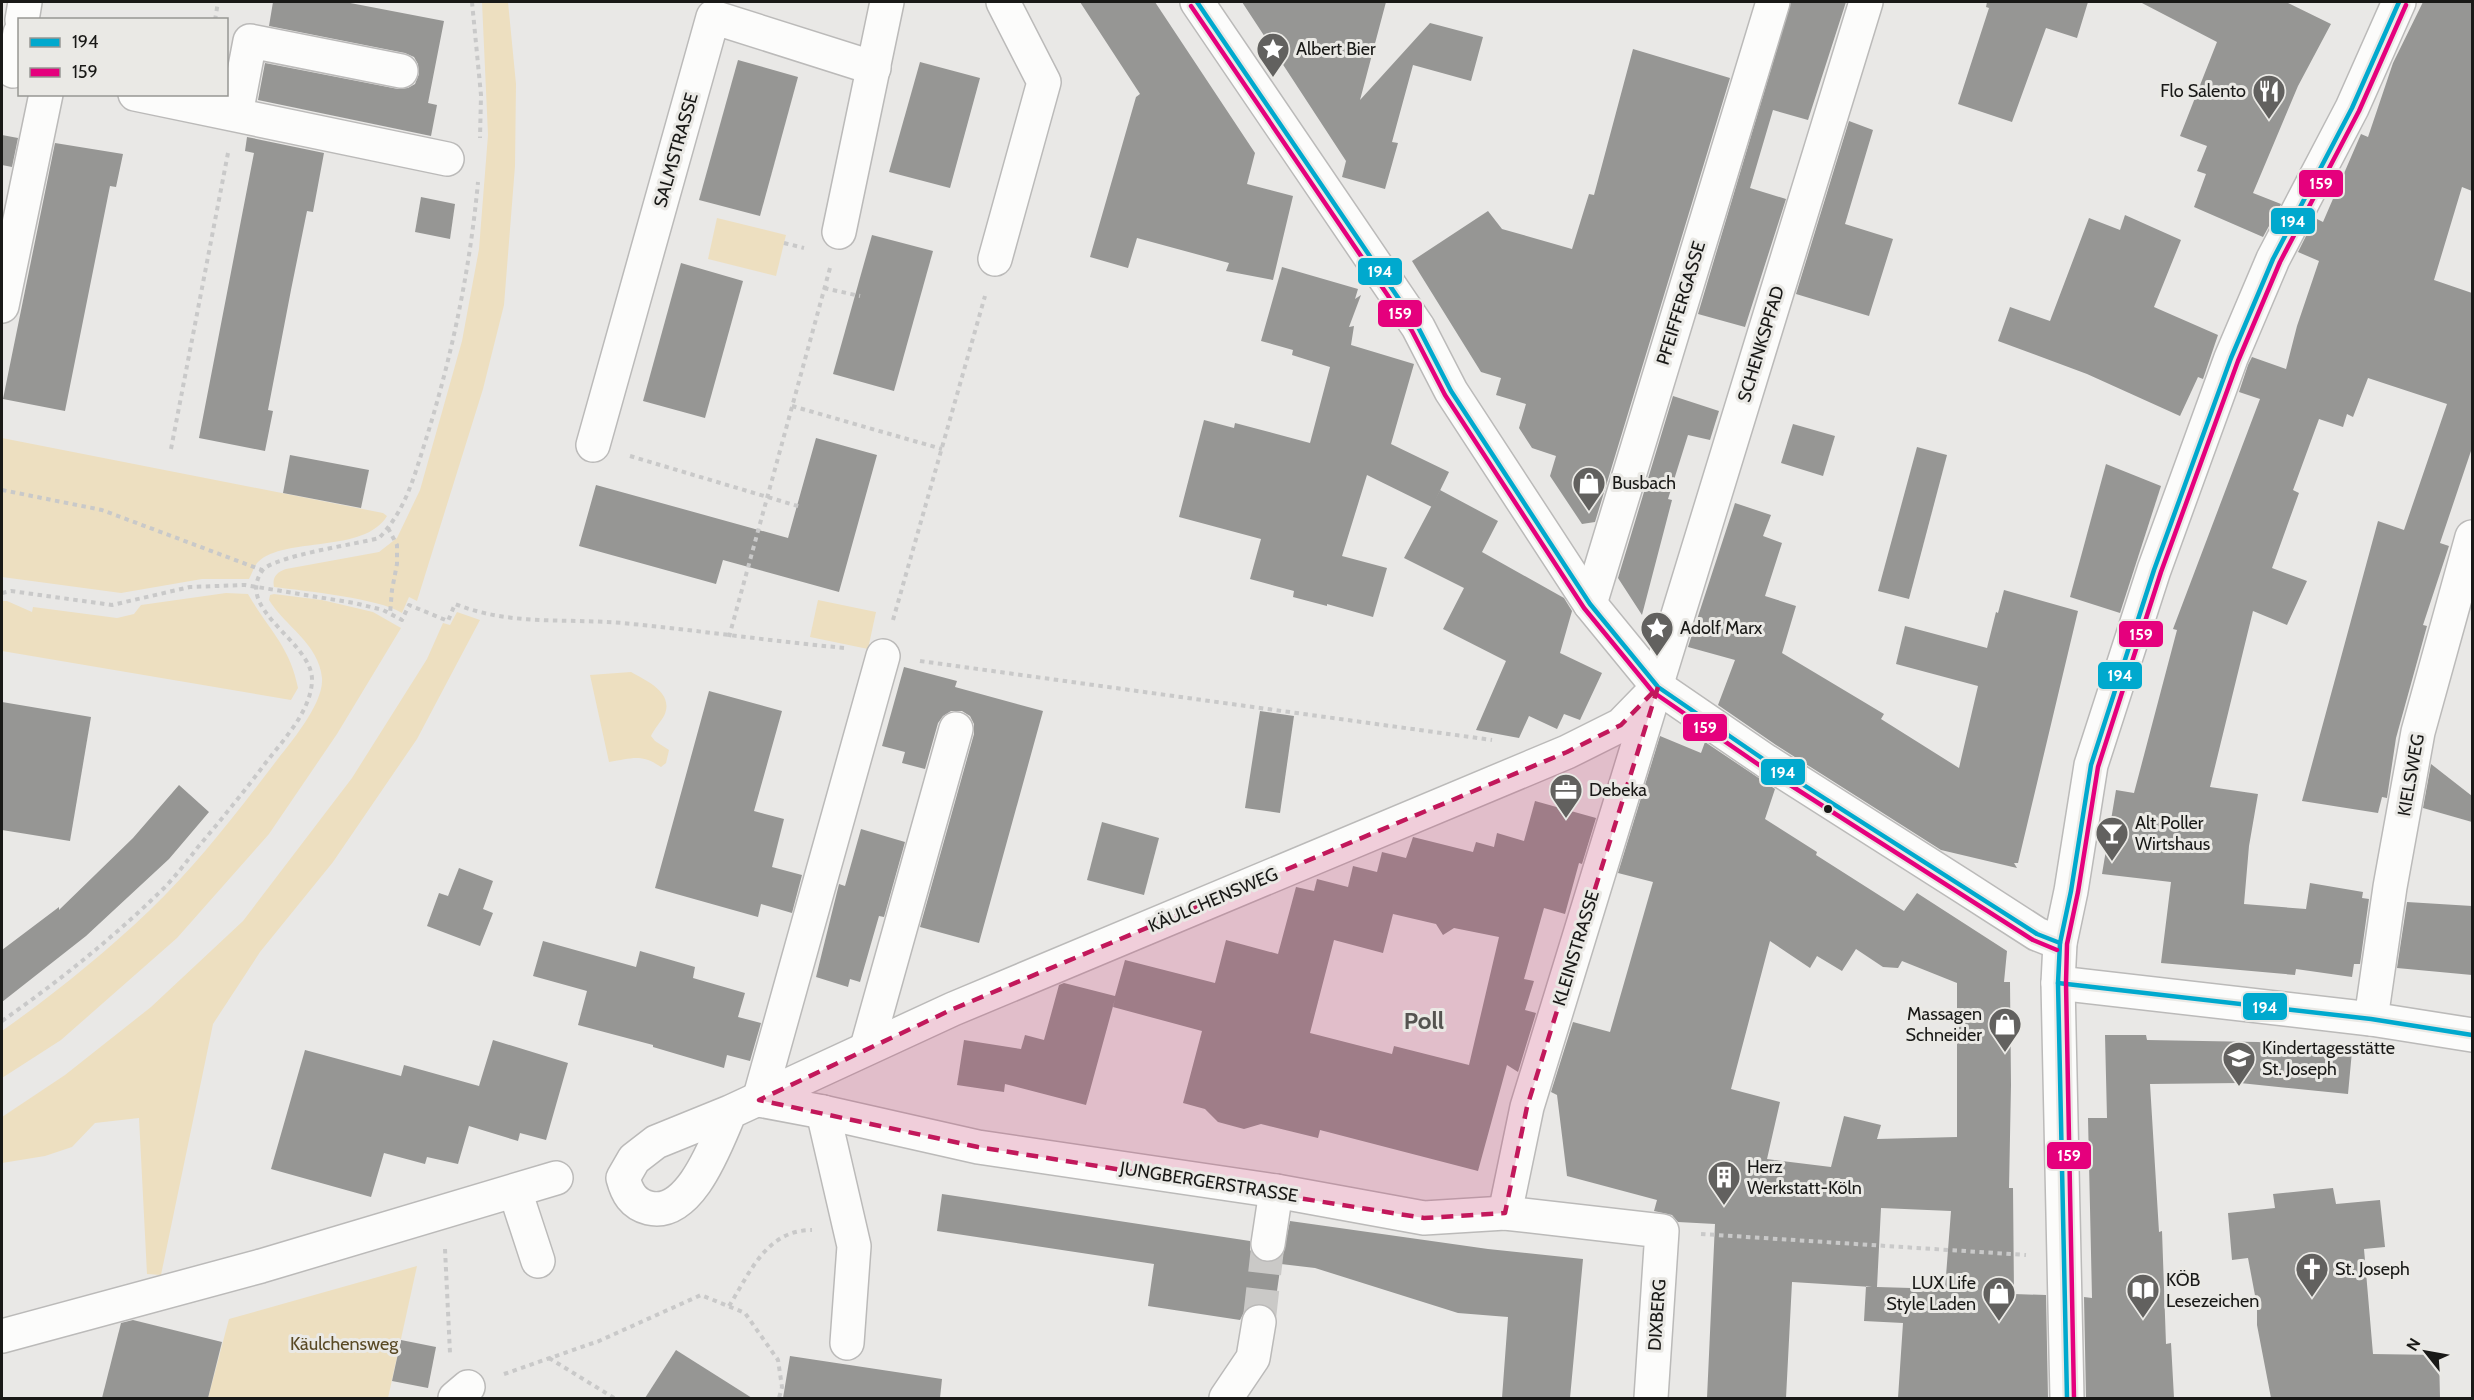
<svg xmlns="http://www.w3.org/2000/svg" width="2474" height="1400" viewBox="0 0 2474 1400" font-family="Cabin,sans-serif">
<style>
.green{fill:#eddfc0}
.building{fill:#969694;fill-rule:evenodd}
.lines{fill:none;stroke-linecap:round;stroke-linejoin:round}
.minor-tunnel{stroke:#cac9c7;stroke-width:33;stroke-dasharray:33 16;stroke-linecap:butt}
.minor-casing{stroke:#bbbab9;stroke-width:36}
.path{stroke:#c9c9c9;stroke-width:4;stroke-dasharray:4.5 4.5;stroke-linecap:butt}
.minor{stroke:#fcfcfb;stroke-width:33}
.bus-1-casing{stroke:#eae9e5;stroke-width:9}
.bus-2-casing{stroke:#eae9e5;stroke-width:9}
.bus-1{stroke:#00a9ce;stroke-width:4.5}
.bus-2{stroke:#e5007d;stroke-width:4.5}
.marked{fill:#c2185b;fill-opacity:0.2;stroke:#c2185b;stroke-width:4.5;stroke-dasharray:12 8;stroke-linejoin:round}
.bus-dot{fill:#191917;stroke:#eae9e5;stroke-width:2}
.labels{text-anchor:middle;stroke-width:6;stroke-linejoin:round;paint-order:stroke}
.poi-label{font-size:18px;fill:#191917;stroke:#eae9e5;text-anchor:start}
.street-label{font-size:18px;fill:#191917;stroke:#eae9e5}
.park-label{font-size:18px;fill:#594924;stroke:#eae9e5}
.district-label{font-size:24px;font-weight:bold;fill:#545350;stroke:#eae9e5}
.line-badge{stroke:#eae9e5;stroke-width:2}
.badge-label{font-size:16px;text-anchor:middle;font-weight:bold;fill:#fff}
</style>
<rect width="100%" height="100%" fill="#e9e8e6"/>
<g class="green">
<path d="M482,2H508L516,84L515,166L504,305L483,389L417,601L409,597L402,613C378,598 305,591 274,587C272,577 277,572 286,569L379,552L397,538L420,490L462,341L479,249L488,135Z"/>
<polygon points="717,218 786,235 776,276 708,259"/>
<path d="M2,438L383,513L387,516C364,554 285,536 258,562C254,566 252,574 249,579H202L121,593L2,577Z"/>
<path d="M226,593L248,594C268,629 290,646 298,688L291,700L2,651V601H7L32,612L33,607L117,618L134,614L141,605Z"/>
<path d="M274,594L322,600L373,612L401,628L337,734L269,834L177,938L61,1040L2,1078V1031C54,994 104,954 150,910C196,866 236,814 274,764C290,743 324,704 322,678C319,644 285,626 269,600L270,595Z"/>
<polygon points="818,600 876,612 868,649 810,637"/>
<polygon points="457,612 480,620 417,739 333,862 260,952 213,1024 161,1275 147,1274 139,1118 95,1123 72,1147 45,1156 2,1163 2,1117 65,1075 151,1007 243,921 352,778 427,659 443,623 450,625"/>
<path d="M631,672C647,681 675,693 664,716C660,723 654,729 651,736L655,741L669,750L666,763L661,767C640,753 632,759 609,762L590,675Z"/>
<polygon points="417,1266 388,1398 208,1398 229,1319"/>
</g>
<g class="building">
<polygon points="273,2 345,2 444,21 428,103 437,105 431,136 258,100 265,63 398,89 408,88 415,84 419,74 418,64 414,57 405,53 269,26"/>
<polygon points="1080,2 1155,2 1255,153 1247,184 1293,196 1273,280 1226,271 1229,263 1137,238 1128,268 1090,257 1136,97 1140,94"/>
<polygon points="1242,2 1386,2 1360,100 1430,23 1483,37 1471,81 1413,65 1392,142 1398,143 1385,189 1342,177 1346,161"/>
<polygon points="1791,2 1846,2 1808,120 1773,110 1750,188 1786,199 1745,327 1698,314"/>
<polygon points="1987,2 2088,2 2077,38 2046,28 2012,122 1958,104 1989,8 1986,7"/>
<polygon points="2140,2 2286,2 2331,24 2298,86 2253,193 2281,204 2263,237 2194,207 2206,174 2197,171 2207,146 2180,136 2217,42"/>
<polygon points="2423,2 2472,2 2472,191 2462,187 2434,280 2472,293 2472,448 2440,543 2449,546 2423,625 2427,626 2396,738 2387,798 2382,797 2378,813 2302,801 2378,521 2404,530 2447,404 2368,378 2353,417 2347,414 2343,427 2319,419 2293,490 2299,493 2272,568 2307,581 2287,625 2253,611 2210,787 2258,794 2249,846 2244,904 2306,909 2310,883 2363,892 2362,898 2369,899 2360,964 2354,964 2352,977 2296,969 2295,975 2161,963 2171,882 2102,874 2116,790 2134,793 2177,630 2173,629 2260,399 2239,392 2248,365 2252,357 2286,369 2297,326 2319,261 2298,252 2315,218 2323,222 2361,134 2368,137 2393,63"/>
<polygon points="1633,49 1730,78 1595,522 1582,524 1550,476 1556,456 1532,448 1519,428 1526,404 1496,395 1501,378 1481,372 1412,261 1488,211 1502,229 1572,249 1589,194 1594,195"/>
<polygon points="738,60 798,77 760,216 699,200"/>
<polygon points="920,62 980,78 950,188 889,172"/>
<polygon points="1849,121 1873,130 1845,224 1893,239 1869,316 1796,294"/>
<polygon points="2,135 18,138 12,167 2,165"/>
<polygon points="247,137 324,153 313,212 307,211 291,290 268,410 273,411 265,451 199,438 254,153 245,151"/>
<polygon points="55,143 123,154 116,187 110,186 65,411 3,399"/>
<polygon points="421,197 455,204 450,239 415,232"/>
<polygon points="2125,215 2181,240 2154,307 2218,335 2203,379 2198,377 2180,416 2087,374 1998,341 2010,307 2050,321 2089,218 2120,230"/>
<polygon points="872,235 933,251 894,391 833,374"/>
<polygon points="681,263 743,281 705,418 643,401"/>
<polygon points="1282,267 1358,289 1355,299 1361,295 1349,327 1354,326 1351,345 1414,364 1391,444 1449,472 1432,507 1367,475 1342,556 1387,568 1373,617 1327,604 1327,606 1293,597 1294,591 1250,579 1261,539 1179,517 1204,420 1234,428 1235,423 1310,443 1330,367 1292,355 1293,350 1261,341"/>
<polygon points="1673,396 1719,411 1710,440 1688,435 1668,499 1672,500 1642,615 1618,578"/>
<polygon points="1793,424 1835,436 1823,476 1781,463"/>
<polygon points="816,438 877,455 839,592 723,560 716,584 579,546 596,485 788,538"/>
<polygon points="1917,447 1947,455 1909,599 1878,591"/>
<polygon points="290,455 369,470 361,508 283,493"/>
<polygon points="2106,464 2161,486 2120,613 2070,597"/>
<polygon points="1440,490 1498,521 1482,552 1564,598 1572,611 1560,653 1602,673 1580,720 1564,714 1557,729 1529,716 1519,738 1476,730 1506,661 1443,629 1464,588 1404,558"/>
<polygon points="1735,503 1771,515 1763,536 1782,543 1765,596 1796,606 1782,653 1884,714 1881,719 1959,768 1978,686 1896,664 1905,626 1987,648 1996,612 1998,613 2004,590 2078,611 2018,863 2014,863 2017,868 1941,850 1776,745 1718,705 1735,660 1688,647"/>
<polygon points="904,667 957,681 955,687 1043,711 979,943 920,927 974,734 974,724 970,716 962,711 951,711 943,716 938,723 925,769 902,763 905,752 882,746"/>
<polygon points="709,691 782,711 754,811 784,819 772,867 802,875 792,913 761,904 758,917 655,888"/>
<polygon points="2,702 91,717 70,841 2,830"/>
<polygon points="1260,711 1294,716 1280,813 1245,808"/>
<path d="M1660,736L1701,753L1705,742L1775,789L1765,819L1817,852L1816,855L1904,911L1917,893L2007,951L2004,982H2010L2011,1085L2009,1188H2013L2014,1294L2046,1295L2048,1398H1898L1903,1323L1864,1321L1866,1286L1872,1287L1792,1282L1786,1398H1707L1715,1224L1678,1222L1672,1215L1654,1211L1657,1200L1567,1176L1557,1095L1551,1092L1573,1022L1610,1032L1653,882L1618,873ZM1770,941L1810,968L1817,956L1842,971L1856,949L1883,967L1898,968L1902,961L1957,983V1137L1877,1139L1881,1125L1844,1116L1831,1167L1767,1159L1780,1102L1731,1089ZM1881,1208L1951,1211L1945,1289L1877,1287Z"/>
<polygon points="2431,764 2472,796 2472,822 2423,808"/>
<polygon points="179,785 209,812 169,859 86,936 2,1002 2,950 59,907 59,910 133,838"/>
<path d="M1535,801L1596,818L1582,864L1579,863L1565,914L1544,908L1524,979L1534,981L1525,1010L1536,1013L1518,1072L1507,1065L1478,1171L1320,1130L1318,1138L1261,1124L1244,1129L1218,1122L1205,1109L1183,1103L1202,1031L1113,1007L1115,999L1086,1105L1005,1084L1004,1092L957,1085L964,1040L1021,1049L1025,1035L1044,1040L1059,985L1064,983L1115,996L1125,960L1215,983L1226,940L1278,954L1296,887L1314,891L1317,879L1348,887L1353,866L1377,872L1382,852L1406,858L1413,837L1473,852L1476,842L1494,847L1497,833L1524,841ZM1393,914L1436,924L1443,935L1454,928L1499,937L1469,1065L1394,1046L1392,1054L1310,1033L1334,940L1383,953Z"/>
<polygon points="1102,822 1159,838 1144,895 1087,880"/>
<polygon points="861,829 905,842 884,917 879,916 860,982 850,979 848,987 816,977 839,884 845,886"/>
<polygon points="459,868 493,881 483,909 493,913 480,946 427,926 439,893 448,896"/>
<polygon points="2407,902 2472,906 2472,975 2397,968"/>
<polygon points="543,941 636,967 640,951 695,967 693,978 745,993 738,1017 761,1023 750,1061 727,1055 724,1068 653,1047 653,1045 578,1025 587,991 533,976"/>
<polygon points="2105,1035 2146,1035 2147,1040 2258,1042 2352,1051 2348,1094 2240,1083 2150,1084 2159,1232 2162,1231 2166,1344 2171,1343 2174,1398 2086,1398 2084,1297 2092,1298 2088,1118 2107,1118"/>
<polygon points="493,1040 568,1063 546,1140 520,1133 518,1141 469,1126 458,1164 427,1157 425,1164 384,1153 371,1197 271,1169 305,1050 401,1076 404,1065 479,1086"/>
<polygon points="2333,1188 2336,1204 2380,1200 2385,1247 2364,1249 2373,1354 2439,1355 2440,1398 2271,1398 2257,1325 2257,1306 2248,1258 2232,1260 2228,1213 2275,1208 2273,1194"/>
<polygon points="942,1194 1250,1241 1250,1250 1257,1259 1266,1263 1274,1262 1282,1256 1274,1312 1263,1304 1253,1304 1245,1310 1240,1320 1148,1306 1154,1264 937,1231"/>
<polygon points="1290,1221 1488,1249 1583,1259 1570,1398 1502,1398 1508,1317 1458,1313 1315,1268 1281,1264"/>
<polygon points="133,1320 222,1342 208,1398 102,1398 121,1323"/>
<polygon points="401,1340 436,1347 428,1388 392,1381"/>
<polygon points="676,1350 752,1398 645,1398"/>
<polygon points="790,1356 942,1379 940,1398 783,1398"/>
</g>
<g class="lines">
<polyline class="minor-tunnel" points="1259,1322 1268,1244"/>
<defs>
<g id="minor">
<polyline points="1197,2 1418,327 1451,391 1590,604 1658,687 1766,761 1964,887 2037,934 2060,943"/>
<polyline points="22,20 25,2"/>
<polyline points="13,71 20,33"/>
<polyline points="135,94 447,159"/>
<polyline points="236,114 250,41 401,71"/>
<polyline points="839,232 887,2"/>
<polyline points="995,259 1044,82 1003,2"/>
<polyline points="2,306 46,94"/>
<polyline points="593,445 713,17 874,68"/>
<polyline points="1590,604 1773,2"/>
<polyline points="2058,983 2371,1019 2472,1035"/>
<polyline points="2371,1019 2390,887 2418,732 2472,537"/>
<polyline points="867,1047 956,729"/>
<polyline points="759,1100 823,1112 978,1147 1276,1191 1424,1218 1505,1213 1662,1231 1651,1398"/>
<polyline points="759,1100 883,656"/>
<path d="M730,1112L656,1142L634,1159L623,1178C627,1193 633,1204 649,1208C691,1218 717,1141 730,1112L953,1009L1567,752L1621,725L1658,687"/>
<polyline points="823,1112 854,1246 847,1343"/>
<polyline points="515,1191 538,1261"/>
<polyline points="1505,1213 1527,1107 1866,2"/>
<polyline points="1268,1244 1276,1191"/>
<polyline points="2,1336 261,1266 556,1178"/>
<polyline points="455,1398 468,1387"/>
<polyline points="1226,1398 1253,1358 1259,1322"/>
<polyline points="2067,1398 2058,983 2060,943 2071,891 2091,765 2154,570 2231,358 2273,259 2352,108 2399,2"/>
</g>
</defs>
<use href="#minor" class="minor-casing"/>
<g class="path">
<polyline points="472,2 481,95 480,138"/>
<polyline points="215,20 218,2"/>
<polyline points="784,243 804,248"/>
<polyline points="824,288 860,296"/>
<polyline points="792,406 942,449"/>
<polyline points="171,449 228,153"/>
<polyline points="630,456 801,507"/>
<polyline points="2,490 102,510 262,570"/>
<polyline points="388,528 397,545 397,564 392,590 390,614"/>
<path d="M2,593L11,591L112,605L190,587L245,585L354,603L383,610L402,620L409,605L448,621L455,604C511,626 563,618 622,623C696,630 770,641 845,648"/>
<polyline points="893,620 985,296"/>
<polyline points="729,637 830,268"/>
<polyline points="920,661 1492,740"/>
<path d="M2,1021C59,981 113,938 163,889C176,876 187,861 198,847C221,820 243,793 264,765C282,741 312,711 312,679C311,641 235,610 262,571C272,556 358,544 379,538C407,509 415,473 427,436C453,352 470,268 478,182"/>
<polyline points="1701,1234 2026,1255"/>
<polyline points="445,1249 450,1353"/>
<path d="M729,1306C750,1273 766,1230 812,1230"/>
<polyline points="549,1358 614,1398"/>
<polyline points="504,1374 599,1341 701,1295 745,1313 778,1360 782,1387 779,1398"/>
</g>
<use href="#minor" class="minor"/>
<defs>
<g id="bus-1">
<polyline points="1197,2 1418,327 1451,391 1590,604 1658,687 1766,761 2037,934 2060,943"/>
<polyline points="2058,983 2371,1019 2472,1035"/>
<polyline points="2067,1398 2058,983 2060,943 2071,891 2091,765 2154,570 2231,358 2273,259 2352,108 2399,2"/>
</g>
<g id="bus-2">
<polyline points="1191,6 1412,331 1445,395 1584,608 1653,692 1762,767 2033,940 2057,950"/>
<polyline points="2074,1398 2066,983 2067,944 2078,892 2098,767 2161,572 2238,361 2280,262 2359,111 2406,5"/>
</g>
</defs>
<use href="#bus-1" class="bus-1-casing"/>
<use href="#bus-2" class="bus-2-casing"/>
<use href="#bus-1" class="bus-1"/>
<use href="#bus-2" class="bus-2"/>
</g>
<path class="marked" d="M1658,687L1527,1107L1505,1213L1424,1218L978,1147L759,1100L953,1009L1567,752L1621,725Z"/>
<defs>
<symbol id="sight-pin" viewBox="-11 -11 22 30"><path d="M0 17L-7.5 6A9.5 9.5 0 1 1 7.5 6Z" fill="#62615f" stroke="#eae9e5"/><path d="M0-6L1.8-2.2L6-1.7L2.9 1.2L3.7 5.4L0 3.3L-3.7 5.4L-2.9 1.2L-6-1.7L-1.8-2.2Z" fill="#fff"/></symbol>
<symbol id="restaurant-pin" viewBox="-11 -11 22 30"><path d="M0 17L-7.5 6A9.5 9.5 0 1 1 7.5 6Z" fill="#62615f" stroke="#eae9e5"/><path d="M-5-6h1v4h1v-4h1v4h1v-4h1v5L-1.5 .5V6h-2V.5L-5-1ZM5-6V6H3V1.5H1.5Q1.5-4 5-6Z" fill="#fff"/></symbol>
<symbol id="shop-pin" viewBox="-11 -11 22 30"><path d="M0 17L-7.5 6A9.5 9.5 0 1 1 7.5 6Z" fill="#62615f" stroke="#eae9e5"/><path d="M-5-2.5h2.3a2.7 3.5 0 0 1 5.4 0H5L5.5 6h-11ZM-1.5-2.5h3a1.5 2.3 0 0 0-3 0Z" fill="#fff"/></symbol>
<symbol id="office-pin" viewBox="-11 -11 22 30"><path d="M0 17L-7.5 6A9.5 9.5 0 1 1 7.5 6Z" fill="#62615f" stroke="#eae9e5"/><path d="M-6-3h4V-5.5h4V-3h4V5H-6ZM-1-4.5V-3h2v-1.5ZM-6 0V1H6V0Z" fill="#fff"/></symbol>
<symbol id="bar-pin" viewBox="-11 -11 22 30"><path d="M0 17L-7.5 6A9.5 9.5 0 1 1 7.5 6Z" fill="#62615f" stroke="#eae9e5"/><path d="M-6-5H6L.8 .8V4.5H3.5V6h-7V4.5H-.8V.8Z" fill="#fff"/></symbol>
<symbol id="school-pin" viewBox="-11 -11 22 30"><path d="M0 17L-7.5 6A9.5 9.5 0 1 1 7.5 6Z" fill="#62615f" stroke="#eae9e5"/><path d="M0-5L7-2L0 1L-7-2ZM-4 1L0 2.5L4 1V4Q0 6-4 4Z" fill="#fff"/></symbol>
<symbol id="building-pin" viewBox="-11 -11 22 30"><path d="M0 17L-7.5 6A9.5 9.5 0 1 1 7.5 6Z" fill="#62615f" stroke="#eae9e5"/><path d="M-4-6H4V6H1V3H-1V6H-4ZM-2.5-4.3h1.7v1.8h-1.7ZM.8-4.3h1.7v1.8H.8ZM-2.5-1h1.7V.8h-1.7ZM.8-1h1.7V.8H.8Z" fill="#fff"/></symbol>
<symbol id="church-pin" viewBox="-11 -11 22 30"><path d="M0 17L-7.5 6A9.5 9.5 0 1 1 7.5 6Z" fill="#62615f" stroke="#eae9e5"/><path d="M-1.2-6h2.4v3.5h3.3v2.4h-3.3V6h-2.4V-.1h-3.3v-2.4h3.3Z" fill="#fff"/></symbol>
<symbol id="library-pin" viewBox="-11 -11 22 30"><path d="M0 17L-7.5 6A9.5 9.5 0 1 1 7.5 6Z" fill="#62615f" stroke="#eae9e5"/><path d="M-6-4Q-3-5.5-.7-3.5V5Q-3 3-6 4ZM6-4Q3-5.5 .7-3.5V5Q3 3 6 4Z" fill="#fff"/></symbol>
</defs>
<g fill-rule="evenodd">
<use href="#sight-pin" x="1254" y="30" width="38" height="52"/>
<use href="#restaurant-pin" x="2250" y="72" width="38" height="52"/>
<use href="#shop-pin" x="1570" y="464" width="38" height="52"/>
<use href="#sight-pin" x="1638" y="609" width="38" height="52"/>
<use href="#office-pin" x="1547" y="771" width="38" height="52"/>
<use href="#bar-pin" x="2093" y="814" width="38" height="52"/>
<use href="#shop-pin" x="1986" y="1005" width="38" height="52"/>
<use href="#school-pin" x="2220" y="1039" width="38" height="52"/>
<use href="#building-pin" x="1705" y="1158" width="38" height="52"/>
<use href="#church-pin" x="2293" y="1250" width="38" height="52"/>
<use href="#library-pin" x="2124" y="1271" width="38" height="52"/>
<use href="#shop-pin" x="1980" y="1274" width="38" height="52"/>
</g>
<circle class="bus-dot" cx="1828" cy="809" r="5"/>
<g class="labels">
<g class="poi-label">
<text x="1296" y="55">Albert Bier</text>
<text x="2246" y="97" text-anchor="end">Flo Salento</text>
<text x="1612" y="489">Busbach</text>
<text x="1680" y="634">Adolf Marx</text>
<text x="1589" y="796">Debeka</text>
<text x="2135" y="829">Alt Poller<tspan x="2135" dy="21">Wirtshaus</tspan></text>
<text x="1982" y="1020" text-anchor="end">Massagen<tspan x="1982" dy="21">Schneider</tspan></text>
<text x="2262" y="1054">Kindertagesstätte<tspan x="2262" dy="21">St. Joseph</tspan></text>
<text x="1747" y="1173">Herz<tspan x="1747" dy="21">Werkstatt-Köln</tspan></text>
<text x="2335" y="1275">St. Joseph</text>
<text x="2166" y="1286">KÖB<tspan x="2166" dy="21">Lesezeichen</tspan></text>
<text x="1976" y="1289" text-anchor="end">LUX Life<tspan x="1976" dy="21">Style Laden</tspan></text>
</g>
<g class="street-label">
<text transform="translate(676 150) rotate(-74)" y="6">SALMSTRASSE</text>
<text transform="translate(1681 303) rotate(-73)" y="6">PFEIFFERGASSE</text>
<text transform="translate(1761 344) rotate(-73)" y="6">SCHENKSPFAD</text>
<text transform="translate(2411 775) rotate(-80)" y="6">KIELSWEG</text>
<text transform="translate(1213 900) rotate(-23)" y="6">KÄULCHENSWEG</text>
<text transform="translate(1576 948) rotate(-73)" y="6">KLEINSTRASSE</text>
<text transform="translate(1209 1182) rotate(9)" y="6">JUNGBERGERSTRASSE</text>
<text transform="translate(1657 1315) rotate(-86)" y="6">DIXBERG</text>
</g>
<g class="park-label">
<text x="344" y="1350">Käulchensweg</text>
</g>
<g class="district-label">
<text x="1424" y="1029">Poll</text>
</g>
</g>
<g class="line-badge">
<rect x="2298" y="169" width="46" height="29" rx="6" fill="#e5007d"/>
<rect x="2270" y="207" width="46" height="28" rx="6" fill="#00a9ce"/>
<rect x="1357" y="257" width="46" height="29" rx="6" fill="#00a9ce"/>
<rect x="1377" y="299" width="46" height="29" rx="6" fill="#e5007d"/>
<rect x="2118" y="620" width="46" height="28" rx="6" fill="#e5007d"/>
<rect x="2097" y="661" width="46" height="29" rx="6" fill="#00a9ce"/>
<rect x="1682" y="713" width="46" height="29" rx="6" fill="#e5007d"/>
<rect x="1760" y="758" width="46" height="28" rx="6" fill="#00a9ce"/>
<rect x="2242" y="992" width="46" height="29" rx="6" fill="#00a9ce"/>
<rect x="2046" y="1141" width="46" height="29" rx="6" fill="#e5007d"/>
</g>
<g class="badge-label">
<text x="2321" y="189">159</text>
<text x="2293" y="227">194</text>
<text x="1380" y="277">194</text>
<text x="1400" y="319">159</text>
<text x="2141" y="640">159</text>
<text x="2120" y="681">194</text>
<text x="1705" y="733">159</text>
<text x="1783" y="778">194</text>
<text x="2265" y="1013">194</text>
<text x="2069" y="1161">159</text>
</g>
<rect width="2474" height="1400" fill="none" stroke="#191917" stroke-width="6"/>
<rect x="18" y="18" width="210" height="78" fill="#eae9e5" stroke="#969693" stroke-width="1.5"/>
<rect x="30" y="38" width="30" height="9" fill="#00a9ce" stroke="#969693" stroke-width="1.5"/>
<text x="72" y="48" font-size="18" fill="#191917">194</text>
<rect x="30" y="68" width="30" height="9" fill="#e5007d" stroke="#969693" stroke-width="1.5"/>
<text x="72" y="78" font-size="18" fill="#191917">159</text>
<g transform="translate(2426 1352) rotate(301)" stroke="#eae9e5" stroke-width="4.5" paint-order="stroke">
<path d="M0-4.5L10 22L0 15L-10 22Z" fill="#191917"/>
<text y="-9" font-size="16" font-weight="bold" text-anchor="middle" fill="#191917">N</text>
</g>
</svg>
